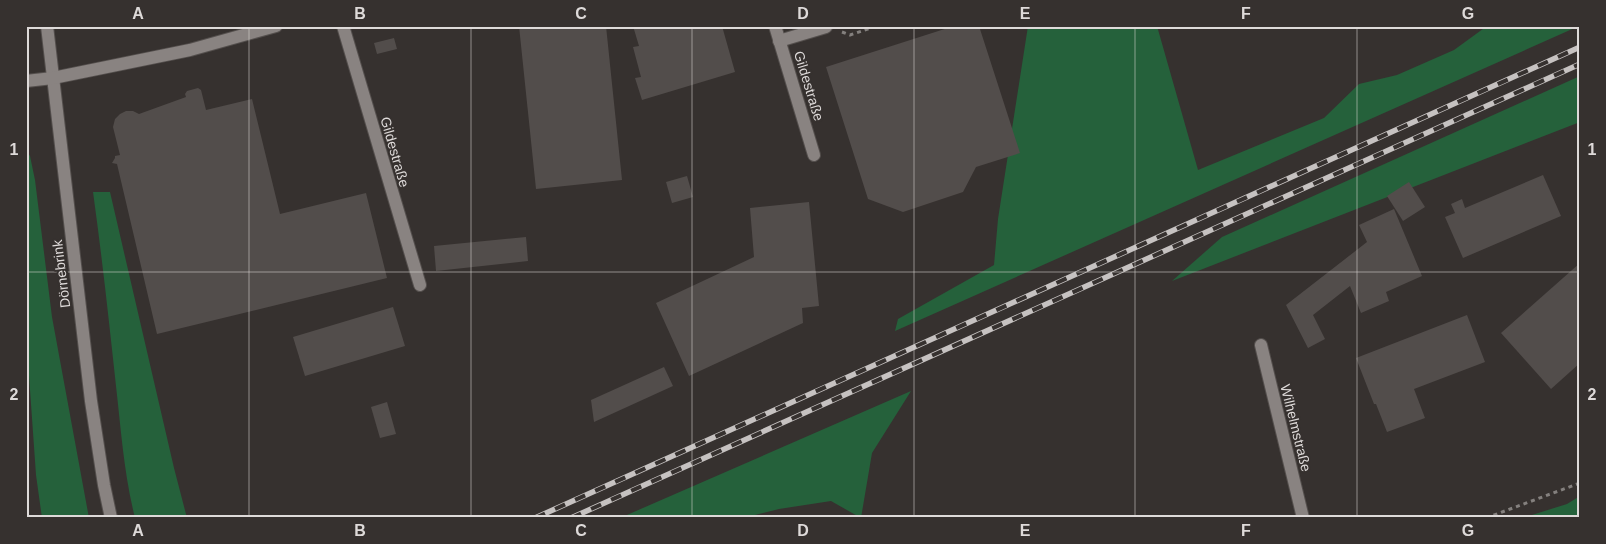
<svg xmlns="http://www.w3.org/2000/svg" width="1606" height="544" viewBox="0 0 1606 544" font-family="Arial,sans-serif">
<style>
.green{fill:#25613b}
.building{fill:#524d4b}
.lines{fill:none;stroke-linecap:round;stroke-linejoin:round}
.minor-casing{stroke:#544f4d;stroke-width:14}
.path{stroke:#84807e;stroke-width:3;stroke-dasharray:4 4;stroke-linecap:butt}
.minor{stroke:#898381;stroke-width:12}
.rail-casing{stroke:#c6c2c1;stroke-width:5.5}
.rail{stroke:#36312f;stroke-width:4;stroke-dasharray:11;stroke-linecap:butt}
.grid{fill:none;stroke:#dedad9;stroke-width:1;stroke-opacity:0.55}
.labels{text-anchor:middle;stroke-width:4;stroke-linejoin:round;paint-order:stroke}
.street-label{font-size:14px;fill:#dedad9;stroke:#36312f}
.neatline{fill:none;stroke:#dedad9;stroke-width:2}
.grid-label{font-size:16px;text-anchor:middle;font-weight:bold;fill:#dedad9}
</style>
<rect width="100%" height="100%" fill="#36312f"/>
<g class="green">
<polygon points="1028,26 1157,26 1198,170 1324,118 1359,84 1397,75 1454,50 1487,26 1579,26 895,331 898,319 994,265 998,219"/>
<polygon points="1580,76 1580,122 1172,281 1222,237"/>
<polygon points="26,150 30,156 35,180 52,317 89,518 42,518 36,475 26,333"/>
<path d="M93,192H110L174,468L187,518H135C124,474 121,430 116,386C109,321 102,257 93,192Z"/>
<polygon points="911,391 872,453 861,518 831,501 779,509 743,518 620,518"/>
<polygon points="1580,496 1580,518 1522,518 1567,504"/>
</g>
<g class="building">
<polygon points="519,26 606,26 622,180 536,189"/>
<polygon points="633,26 722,26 735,72 642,100 635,78 641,77 633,47 639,46"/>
<polygon points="954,26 979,26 1020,153 976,167 963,192 903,212 868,199 826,67"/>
<polygon points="394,38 397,49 377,54 374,43"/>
<polygon points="198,88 201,90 206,110 252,99 280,214 366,193 387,278 157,334 117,164 112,163 115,158 115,156 120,155 113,127 115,119 120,114 126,111 133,111 139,114 186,97 185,94 187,91"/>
<polygon points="1543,175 1561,216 1463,258 1445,217 1455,213 1451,204 1462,199 1465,208"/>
<polygon points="687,176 693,197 672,203 666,182"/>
<polygon points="1409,182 1425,207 1403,221 1387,196"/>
<polygon points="809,202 819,306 802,308 803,323 689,376 656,303 754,257 750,208"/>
<polygon points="1394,209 1422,276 1386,292 1389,301 1361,313 1350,286 1313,315 1325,339 1308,348 1286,305 1367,242 1359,225"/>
<polygon points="526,237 528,261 436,271 434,246"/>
<polygon points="1580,263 1580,363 1551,389 1501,333"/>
<polygon points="393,307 405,346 305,376 293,337"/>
<polygon points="1467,315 1485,362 1414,389 1425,418 1387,432 1376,404 1374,404 1356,358"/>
<polygon points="664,367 673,386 594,422 591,400"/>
<polygon points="387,402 396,434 380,438 371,407"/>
</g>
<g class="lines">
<defs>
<g id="minor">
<polyline points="47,26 91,401 104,485 111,518"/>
<polyline points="343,26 420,285"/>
<polyline points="775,26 814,155"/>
<polyline points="779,41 826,27"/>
<polyline points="26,81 53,78 190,50 276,26"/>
<polyline points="1261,345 1303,518"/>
</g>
</defs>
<use href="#minor" class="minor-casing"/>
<g class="path">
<polyline points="842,32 850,35 877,26"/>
<polyline points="1486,518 1580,483"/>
</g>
<use href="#minor" class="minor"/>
<defs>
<g id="rail">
<polyline points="535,518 1580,47"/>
<polyline points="571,518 1580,64"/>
</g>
</defs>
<use href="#rail" class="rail-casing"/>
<use href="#rail" class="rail"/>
</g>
<path class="grid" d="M249,26V518M471,26V518M692,26V518M914,26V518M1135,26V518M1357,26V518M26,272H1580"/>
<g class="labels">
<g class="street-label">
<text transform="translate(809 86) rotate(73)" y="5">Gildestraße</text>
<text transform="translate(395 152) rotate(74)" y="5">Gildestraße</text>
<text transform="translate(61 274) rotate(-97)" y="5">Dörnebrink</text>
<text transform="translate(1296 428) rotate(76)" y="5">Wilhelmstraße</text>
</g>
</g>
<rect width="1606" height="544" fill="none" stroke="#36312f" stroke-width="55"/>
<rect x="28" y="28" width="1550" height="488" class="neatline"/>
<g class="grid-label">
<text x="138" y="19">A</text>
<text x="360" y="19">B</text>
<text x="581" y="19">C</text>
<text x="803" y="19">D</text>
<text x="1025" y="19">E</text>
<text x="1246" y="19">F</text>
<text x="1468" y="19">G</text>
<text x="14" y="155">1</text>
<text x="1592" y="155">1</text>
<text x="14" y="400">2</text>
<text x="1592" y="400">2</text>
<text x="138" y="536">A</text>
<text x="360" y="536">B</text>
<text x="581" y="536">C</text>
<text x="803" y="536">D</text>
<text x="1025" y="536">E</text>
<text x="1246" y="536">F</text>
<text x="1468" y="536">G</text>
</g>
</svg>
